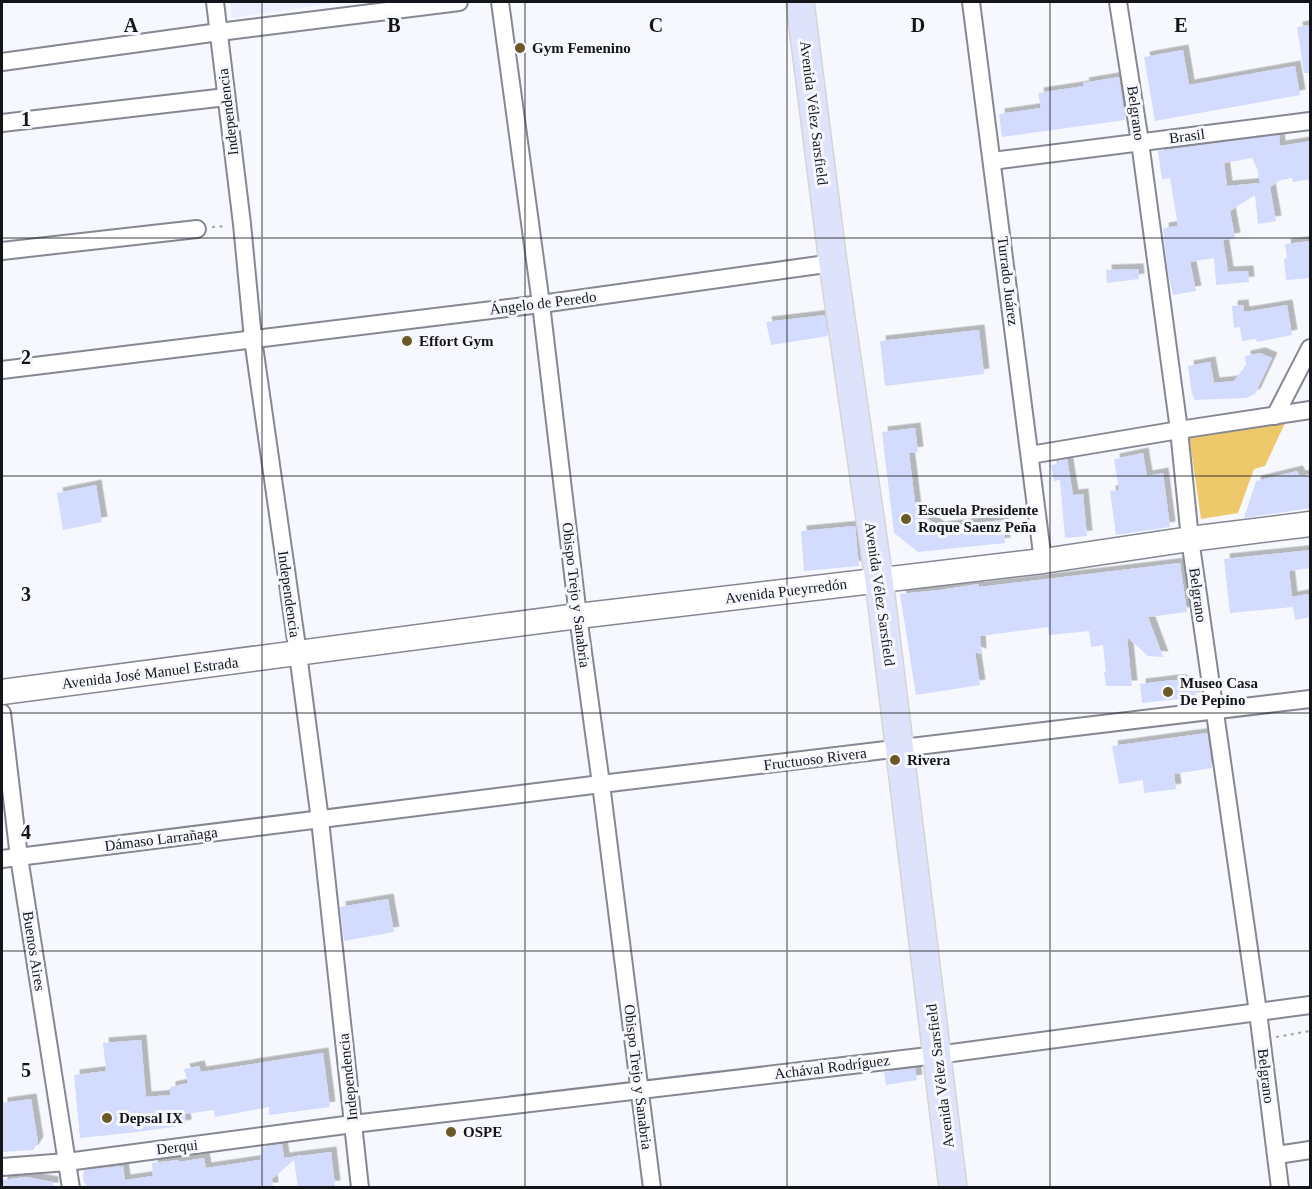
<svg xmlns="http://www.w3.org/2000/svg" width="1312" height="1189" viewBox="0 0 1312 1189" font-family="'Times New Roman',serif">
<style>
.built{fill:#ebeeff}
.green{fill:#edc96c}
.building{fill:#d3dbfe;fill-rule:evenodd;filter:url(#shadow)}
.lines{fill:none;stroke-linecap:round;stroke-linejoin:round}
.minor-casing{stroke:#858893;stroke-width:20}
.secondary-casing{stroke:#858893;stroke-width:27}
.primary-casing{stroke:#d5d5d6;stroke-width:30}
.path{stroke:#a2a3a8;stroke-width:2;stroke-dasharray:3 4.5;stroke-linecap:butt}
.minor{stroke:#fff;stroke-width:16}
.secondary{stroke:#fff;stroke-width:24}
.primary{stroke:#dee3fb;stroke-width:27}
.grid{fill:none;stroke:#14151a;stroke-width:1.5;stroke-opacity:0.55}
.poi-dot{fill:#6c5928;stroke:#f6f8fd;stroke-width:2}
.labels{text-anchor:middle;stroke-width:6;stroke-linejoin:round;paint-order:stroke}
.poi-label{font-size:15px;font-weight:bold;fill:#14151a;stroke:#f6f8fd;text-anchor:start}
.street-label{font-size:15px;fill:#14151a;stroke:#f6f8fd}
.grid-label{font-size:20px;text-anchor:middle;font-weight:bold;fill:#14151a;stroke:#f6f8fd;stroke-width:6;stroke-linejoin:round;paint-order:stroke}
</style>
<defs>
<filter id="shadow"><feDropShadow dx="5.5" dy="-5.5" stdDeviation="0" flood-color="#0004"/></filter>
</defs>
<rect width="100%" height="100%" fill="#f6f8fd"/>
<polygon class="built" points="230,2 339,2 232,18"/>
<polygon class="green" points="1286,421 1265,466 1254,469 1238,513 1201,519 1189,435"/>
<g class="building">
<polygon points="1311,25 1311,73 1304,73 1297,27"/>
<polygon points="1183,50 1189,85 1295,66 1300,95 1155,121 1144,57"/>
<polygon points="1119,77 1125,120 1002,137 999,114 1041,108 1038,93 1084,86 1083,83"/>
<path d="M1279,135L1280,146L1311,141V179L1293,182L1292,178L1281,180L1270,187L1276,221L1258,224L1255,195L1230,211L1235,238L1223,240L1228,272L1248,271L1249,282L1216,285L1214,258L1190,262L1196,291L1173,295L1168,273L1163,228L1178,226L1170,178L1162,179L1158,151ZM1252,158L1257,168L1260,183L1227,186L1224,163Z"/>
<polygon points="1311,241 1311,278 1286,280 1284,259 1287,258 1285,244"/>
<polygon points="1138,269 1139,279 1107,283 1106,270"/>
<polygon points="1243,305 1244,312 1287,305 1292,335 1257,342 1256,339 1242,341 1240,327 1234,328 1232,306"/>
<polygon points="825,315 828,336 771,345 766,322"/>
<polygon points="979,330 984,374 885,386 880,341"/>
<polygon points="1260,353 1272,358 1255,394 1246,398 1195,400 1192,394 1188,366 1210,362 1214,383 1234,381 1246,365 1245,356"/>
<polygon points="915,428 918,452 909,453 916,510 939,527 1003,520 1005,543 918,552 894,533 882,432"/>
<polygon points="1143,453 1147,476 1163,473 1170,527 1116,535 1110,491 1119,490 1114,459"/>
<polygon points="1067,459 1073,495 1083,494 1087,536 1065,538 1060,480 1054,481 1051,465 1058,464 1058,461"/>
<polygon points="1297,471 1300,476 1311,474 1311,508 1244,518 1256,481"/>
<polygon points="96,485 102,522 63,530 57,493"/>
<polygon points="855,526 859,566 804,571 801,531"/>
<polygon points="1311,550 1311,568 1289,571 1292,597 1308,594 1311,617 1295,620 1293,607 1230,613 1224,559"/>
<polygon points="1180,563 1187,612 1148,617 1163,657 1148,656 1127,637 1132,686 1106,686 1104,672 1106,672 1103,645 1091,647 1089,631 1049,635 1048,627 980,636 981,654 975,652 980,685 916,695 900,594 940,590 979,584 979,587"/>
<polygon points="1173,680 1181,680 1187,685 1195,687 1196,697 1142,703 1140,684"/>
<polygon points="1207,733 1212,768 1174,774 1176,789 1144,793 1143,780 1119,784 1112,746"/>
<polygon points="388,899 394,932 344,941 340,907"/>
<polygon points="141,1040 146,1097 170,1095 170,1087 188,1083 184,1069 199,1066 201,1072 323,1053 330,1107 269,1115 269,1107 215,1117 214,1110 185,1114 186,1125 137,1132 80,1138 74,1075 106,1071 103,1043"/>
<polygon points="915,1068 917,1080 886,1085 884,1072"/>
<polygon points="31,1099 38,1142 33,1150 2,1152 2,1103"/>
<polygon points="282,1144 284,1158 331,1152 335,1186 298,1188 294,1160 272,1179 273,1188 87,1188 83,1179 84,1170 123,1166 125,1180 153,1176 152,1163 179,1160 179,1162 204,1158 206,1168 260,1160 262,1147"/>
<polygon points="26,1177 53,1182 53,1188 2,1188 2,1180"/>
</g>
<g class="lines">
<defs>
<g id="minor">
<polyline points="215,2 242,224 253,339 298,654 320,820 360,1188"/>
<polyline points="500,2 541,304 578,616 601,784 652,1188"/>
<polyline points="971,2 1043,561"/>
<polyline points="1118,2 1140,142 1179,430 1190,539 1258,1012 1280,1188"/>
<polyline points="2,62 219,32 459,2"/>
<polyline points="2,123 226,97"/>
<polyline points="992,161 1310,121"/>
<polyline points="2,251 197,229"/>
<polyline points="2,370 541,304 833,263"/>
<polyline points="1275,416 1310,348"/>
<polyline points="1030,455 1179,430 1310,410"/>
<polyline points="2,713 19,857 71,1188"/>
<polyline points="2,859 601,784 1310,699"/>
<polyline points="1277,1155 1310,1150"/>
<polyline points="2,1167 67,1162 353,1124 937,1055 1310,1005"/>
</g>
<polyline id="secondary" points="2,692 578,616 1043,561 1190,539 1310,524"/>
<polyline id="primary" points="800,2 833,263 879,580 953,1188"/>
</defs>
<use href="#minor" class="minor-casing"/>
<use href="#secondary" class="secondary-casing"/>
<use href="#primary" class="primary-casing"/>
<g class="path">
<polyline points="212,227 227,226"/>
<polyline points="1276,1037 1310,1031"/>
</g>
<use href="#minor" class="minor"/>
<use href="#secondary" class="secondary"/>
<use href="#primary" class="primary"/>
</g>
<path class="grid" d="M262,2V1188M525,2V1188M787,2V1188M1050,2V1188M2,238H1310M2,476H1310M2,713H1310M2,951H1310"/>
<g class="poi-dot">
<circle cx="520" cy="48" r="6"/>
<circle cx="407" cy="341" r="6"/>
<circle cx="906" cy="519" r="6"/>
<circle cx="1168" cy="692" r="6"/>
<circle cx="895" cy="760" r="6"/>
<circle cx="107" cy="1118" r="6"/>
<circle cx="451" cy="1132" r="6"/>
</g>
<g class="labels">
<g class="poi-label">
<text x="532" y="53">Gym Femenino</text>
<text x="419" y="346">Effort Gym</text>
<text x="918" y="515">Escuela Presidente<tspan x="918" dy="17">Roque Saenz Peña</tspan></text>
<text x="1180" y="688">Museo Casa<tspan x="1180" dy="17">De Pepino</tspan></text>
<text x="907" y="765">Rivera</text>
<text x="119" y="1123">Depsal IX</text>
<text x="463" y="1137">OSPE</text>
</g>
<g class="street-label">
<text transform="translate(228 112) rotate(-97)" y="5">Independencia</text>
<text transform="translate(814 113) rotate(83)" y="5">Avenida Vélez Sarsfield</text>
<text transform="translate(1136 113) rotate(82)" y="5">Belgrano</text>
<text transform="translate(1187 136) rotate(-7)" y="5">Brasil</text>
<text transform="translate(1008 281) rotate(83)" y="5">Turrado Juárez</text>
<text transform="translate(543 303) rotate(-7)" y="5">Ángelo de Peredo</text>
<text transform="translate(786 591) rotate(-7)" y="5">Avenida Pueyrredón</text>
<text transform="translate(289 594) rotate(82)" y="5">Independencia</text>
<text transform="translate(880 594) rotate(82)" y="5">Avenida Vélez Sarsfield</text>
<text transform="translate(576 595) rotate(83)" y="5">Obispo Trejo y Sanabria</text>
<text transform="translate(1198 595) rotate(82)" y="5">Belgrano</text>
<text transform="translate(150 673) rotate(-7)" y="5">Avenida José Manuel Estrada</text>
<text transform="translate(815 759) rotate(-7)" y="5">Fructuoso Rivera</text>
<text transform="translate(161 839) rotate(-7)" y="5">Dámaso Larrañaga</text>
<text transform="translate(34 951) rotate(81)" y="5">Buenos Aires</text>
<text transform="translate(832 1067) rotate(-7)" y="5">Achával Rodríguez</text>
<text transform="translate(940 1076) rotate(-97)" y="5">Avenida Vélez Sarsfield</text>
<text transform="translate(1266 1076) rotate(83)" y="5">Belgrano</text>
<text transform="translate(348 1077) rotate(-96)" y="5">Independencia</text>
<text transform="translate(638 1077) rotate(83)" y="5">Obispo Trejo y Sanabria</text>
<text transform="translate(177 1147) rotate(-7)" y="5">Derqui</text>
</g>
</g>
<g class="grid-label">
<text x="131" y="32">A</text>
<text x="394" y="32">B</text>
<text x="656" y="32">C</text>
<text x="918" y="32">D</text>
<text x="1181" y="32">E</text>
<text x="26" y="126">1</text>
<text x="26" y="364">2</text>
<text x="26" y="601">3</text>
<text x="26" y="839">4</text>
<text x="26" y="1077">5</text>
</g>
<rect width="1312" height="1189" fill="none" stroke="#14151a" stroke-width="6"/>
</svg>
